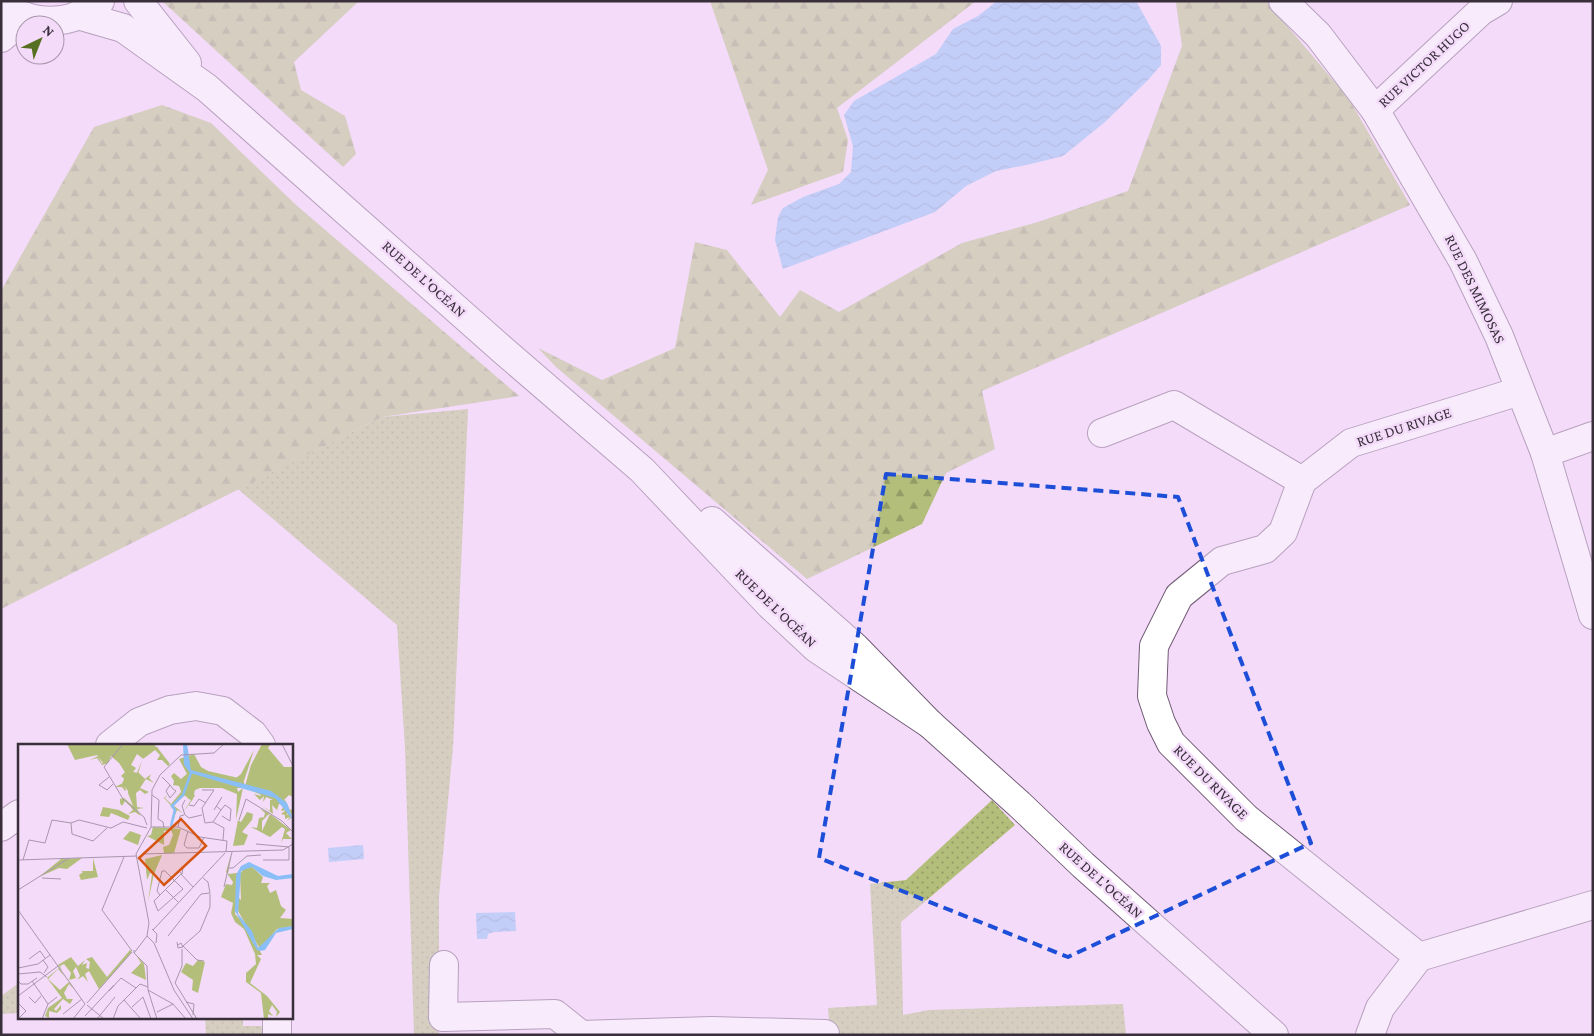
<svg xmlns="http://www.w3.org/2000/svg" width="1594" height="1036" viewBox="0 0 1594 1036" font-family="'Crimson Pro',serif">
<style>
.grass{fill:url(#grass-dots)}
.forest{fill:url(#forest-firs)}
.water{fill:url(#water-waves)}
.lines{fill:none;stroke-linecap:round;stroke-linejoin:round}
.minor-casing{stroke:#725c76;stroke-width:30}
.major-casing{stroke:#725c76;stroke-width:30}
.minor{stroke:#fff;stroke-width:28}
.major{stroke:#fff;stroke-width:28}
.marked{fill:none;stroke:#1d4ed8;stroke-width:4;stroke-dasharray:10 6;stroke-linejoin:round}
.labels{text-anchor:middle;stroke-width:5;stroke-linejoin:round;paint-order:stroke}
.street-label{font-size:15px;fill:#392f3b;stroke:#f3dbf9}
.inset-river{fill:none;stroke:#89bef7;stroke-width:2.5}
.inset-road{fill:none;stroke:#a996ad;stroke-width:1}
.view{fill:#d65511;fill-opacity:0.15;stroke:#d65511;stroke-width:2.5}
.inset-edge{fill:none;stroke:#392f3b;stroke-width:2.5}
</style>
<defs>
<pattern id="grass-dots" width="8" height="8" patternUnits="userSpaceOnUse" patternTransform="scale(1.25)"><rect width="8" height="8" fill="#b4be7b"/><path d="M2 2h.1M6 6h.1" fill="none" stroke="#939b66" stroke-width="1.8" stroke-linecap="round"/></pattern>
<pattern id="forest-firs" width="22" height="20" patternUnits="userSpaceOnUse" patternTransform="scale(1.25)"><rect width="22" height="20" fill="#b4be7b"/><path d="M5 1l3.5 6h-7zM16 11l3.5 6h-7z" fill="#939b66"/></pattern>
<pattern id="water-waves" width="16" height="10" patternUnits="userSpaceOnUse" patternTransform="scale(1.25)"><rect width="16" height="10" fill="#89bef7"/><path d="M0 5q4-4 8 0t8 0" fill="none" stroke="#719bc9"/></pattern>
</defs>
<rect width="100%" height="100%" fill="#f3dbf9"/>
<g class="grass">
<polygon points="468,409 453,747 439,897 439,1035 414,1035 405,748 397,625 238,489 382,417"/>
<polygon points="992,800 1015,825 901,922 903,1015 929,1010 1123,1004 1126,1035 830,1035 828,1008 877,1005 870,884 906,880"/>
<polygon points="19,983 19,1013 1,1014 1,996"/>
<polygon points="205,1017 243,1017 243,1026 264,1026 264,1035 206,1035"/>
</g>
<g class="forest">
<polygon points="162,1 359,1 294,62 301,90 345,116 356,154 343,167"/>
<polygon points="710,1 976,1 837,108 848,140 843,172 751,205 768,170"/>
<polygon points="1173,1 1266,1 1349,99 1410,205 982,391 995,449 946,473 922,524 807,579 556,367 538,348 602,380 675,348 695,242 727,250 780,317 800,290 839,312 962,243 1038,222 1128,191 1182,46 1176,3"/>
<polygon points="162,105 211,123 295,204 519,396 382,417 1,609 1,291 94,127"/>
</g>
<g class="water">
<polygon points="997,1 1136,1 1161,46 1161,65 1148,80 1105,122 1063,156 1031,164 996,171 966,186 935,212 783,269 775,240 778,217 783,208 803,197 839,184 851,172 853,146 844,115 854,101 936,54 953,29 978,16"/>
<polygon points="363,845 364,859 329,862 328,848"/>
<polygon points="515,912 516,931 494,932 488,934 487,939 477,939 476,913"/>
</g>
<g class="lines">
<defs>
<g id="minor">
<polyline points="1283,1 1318,35 1375,110 1463,261 1499,336 1545,453 1593,615"/>
<polyline points="1375,110 1481,11 1498,1"/>
<polyline points="1520,391 1351,443 1302,481 1283,532 1265,549 1222,561 1179,596 1154,646 1152,696 1161,723 1171,743 1246,818 1419,957 1593,905"/>
<polyline points="1102,433 1174,405 1302,481"/>
<polyline points="1545,453 1593,436"/>
<polyline points="110,745 139,722 170,710 196,706 223,711 253,734 261,745"/>
<polyline points="1,827 19,814"/>
<polyline points="444,965 443,1017 555,1014 580,1034"/>
<polyline points="277,1017 277,1035"/>
<polyline points="580,1035 712,1031 825,1034"/>
<polyline points="1370,1035 1380,1008 1419,957"/>
</g>
<g id="major">
<polyline points="138,1 187,63"/>
<path d="M1,2C27,27 75,27 100,1"/>
<polyline points="78,15 123,28 207,88 505,352 642,470 770,605 816,648 930,724"/>
<polyline points="1,38 26,17"/>
<polyline points="712,521 855,647 930,724 1019,804 1083,865 1274,1035"/>
</g>
</defs>
<use href="#minor" class="minor-casing"/>
<use href="#major" class="major-casing"/>
<use href="#minor" class="minor"/>
<use href="#major" class="major"/>
</g>
<path d="M0 0H1594V1036H0ZM886,474L1178,497L1311,843L1068,957L819,858Z" fill="#f3dbf9" fill-opacity=".55" fill-rule="evenodd"/>
<path class="marked" d="M886,474L1178,497L1311,843L1068,957L819,858Z"/>
<g class="labels">
<g class="street-label">
<text transform="translate(1424 64) rotate(-43)" y="5">RUE VICTOR HUGO</text>
<text transform="translate(424 279) rotate(42)" y="5">RUE DE L'OCÉAN</text>
<text transform="translate(1475 289) rotate(64)" y="5">RUE DES MIMOSAS</text>
<text transform="translate(1404 427) rotate(-18)" y="5">RUE DU RIVAGE</text>
<text transform="translate(776 608) rotate(44)" y="5">RUE DE L'OCÉAN</text>
<text transform="translate(1211 782) rotate(45)" y="5">RUE DU RIVAGE</text>
<text transform="translate(1101 880) rotate(42)" y="5">RUE DE L'OCÉAN</text>
</g>
</g>
<g transform="translate(18 744)">
<rect width="275" height="275" fill="#f3dbf9"/>
<path d="M49,0H137V4L124,14L119,10L113,21L118,24L115,28L121,29L127,35L111,48L104,40L108,30L97,12L92,10L85,19L79,11L57,16ZM176,10L183,23L190,27L225,35L227,42L263,55L262,59L227,44H182L177,46L175,55L166,67L173,56L166,51L155,62L153,60L163,48L169,30L161,15ZM85,63L101,66L112,72L110,76L93,69L91,73L82,72ZM229,68L235,70L234,76L224,88L230,91L226,101L215,102L220,76L223,78ZM233,122L245,133L243,139H252L249,142L252,149L258,146L263,162L268,166L262,174L275,175V182L259,185L242,205L220,167L223,156L222,130L226,124ZM180,216L187,218L180,249L174,246L175,236L163,228L168,219L175,222Z" fill="#b4be7b"/>
<path d="M99,0H108L105,2L119,9H114L109,18L117,24L114,28L111,27V31L123,38L126,36L118,31L124,17L120,30L127,35L133,30L131,34L136,39L128,35L122,44L131,48L127,50L122,46L118,49L119,63L126,64L127,58L126,64L119,65L123,72L117,68L110,70L115,66L112,62L107,57L104,62L102,59V55L106,54L115,62L110,49V42L115,38L112,36L106,42L108,46L107,47L104,43H97L109,37L103,32L109,26L93,12L90,19L84,21L79,14L72,16L80,12L84,20ZM134,1L139,3L152,20L150,22L144,16H139L142,11L137,6L125,15L123,11ZM236,6L226,37L217,35L223,30ZM171,28L203,39L207,44H219L220,48L225,44L218,76L219,50L204,44L181,43L174,48L177,52L173,56L169,54L174,50L171,48L155,61L165,69L159,66L153,82L156,65L146,54L150,50L147,54L154,61L164,50L161,42L155,41L156,37L153,32L156,29L163,35ZM235,46L263,57L267,56L272,66L275,65V73L267,59L271,68L268,71L271,70L275,78L273,74L269,77L272,73L267,75V71L263,70L268,66L263,67L266,61L261,60L259,66L254,61L255,70L244,62L252,67V56H258L249,52L245,58L246,52L242,56L236,50L243,52L242,49ZM242,65L252,69L244,77V87L252,70L273,86L268,89L274,95H265L263,99L267,85L264,83L252,93L233,83L239,84L241,74L246,73L247,69ZM135,83L163,85L156,109H146L145,103L151,101L155,91L153,86L146,87V101L129,92L133,91ZM213,110L210,130L219,129L220,153L226,159L229,175L218,163L217,170L229,183L244,211H239L243,215L232,239L249,252L262,268L258,273L259,268L254,261L251,267L255,272L250,270V275H246L243,249L228,238V229L238,220L237,210L226,185L217,178L213,169L215,159L203,153L208,140L214,141L215,138L208,128ZM144,111L136,130L130,158L134,130L132,129L129,136L127,115ZM64,114L49,125L41,124L21,133L43,115ZM75,114L80,133L63,136L61,131L65,128L63,127H75ZM112,206L114,208L81,245L71,227L67,230L70,238L65,232L59,236L62,232L58,223L55,227L58,234L51,236L53,229L46,220L42,222L44,227L40,221L53,213L60,222L67,216L64,221L69,219L68,224L71,225L72,218L68,215L74,213L89,233ZM118,211L126,220L128,236L113,229L123,219ZM41,224L47,233L40,225L30,235L42,246L51,238L57,246L51,240L46,249L49,255H55L52,260L45,255L36,265L38,267L43,261V265L39,269L31,267V274L27,272L30,264L44,254L29,234Z" fill="#b4be7b"/>
<path d="M244,0L252,1L250,4L266,23H275V53L271,51L265,57L227,42L233,21Z" fill="#b4be7b"/>
<path d="M112,87L123,91L120,101L105,95Z" fill="#b4be7b"/>
<path d="M165,0H169L173,26L253,47L269,59L275,76L257,54L172,29L166,21ZM231,118L260,132L275,130V134L258,136L245,132L234,123L223,127L220,170L234,187L240,204L261,184L275,182V185L258,189L247,206L242,207L239,206L217,167L218,131L223,122Z" fill="#89bef7"/>
<path class="inset-river" d="M153,82L157,66L154,62L165,51L173,29"/>
<path class="inset-road" d="M105,0L86,23L105,55L126,73L129,81M264,0L275,22M91,33L81,41L89,46L95,40M144,33L152,41L155,45L158,47L152,54L148,47L152,41M184,46H196L184,64L187,79M134,51L141,56L140,75L145,78L146,84M167,56L164,62L167,71L171,74L184,71M171,61L176,62L181,55L188,59M196,66L204,53M203,66L207,61L213,65L212,77L204,72M221,76L228,55L264,77L275,88M195,78L203,66L198,62M53,79L61,76L93,84L105,78L129,84M53,79L54,90L75,97L89,84M187,79L195,78L206,84L205,96M133,83H160L182,93L209,97L208,108M160,83L162,72L166,71M170,87L166,101L169,104H181L186,93M238,100L271,103V116H245M124,110L265,106L275,100M106,113L84,166L114,207M0,116L119,112M5,116L11,96L27,99L34,76L53,79M165,123L164,130L161,127L165,123L168,121M210,124H215L229,112L243,111M24,134L43,135M206,143L214,108M0,146L51,114M148,146L160,158M142,151L139,147L144,127H147L156,136V137H157L165,145L140,167L136,157L163,130L175,143M0,166L67,260M134,185L139,190L138,199M135,186L207,109M150,192L183,150L192,149L190,138L185,134M159,198L160,204L165,203L163,199L160,201M165,202L182,187L192,163V150M165,202L179,216L186,217M164,205V222L157,239L179,275M116,206V209L129,192M116,209L129,222L130,246L139,275M11,215L22,207L27,214M25,216L30,223L26,229M0,224L20,220L32,211M0,230L22,228L29,233M0,237L3,240H10L19,234M14,237L30,260M130,246L155,260M91,247L103,234L118,244M0,252L40,222M11,253L17,259L23,252M106,256L123,275M168,258L176,260L175,271M0,259L8,267L0,275M69,259L114,208M69,261L86,275M114,263L125,253L133,275M139,268L155,260L168,275M45,270L64,255M67,272L96,241M24,275L30,260L39,253M55,275L67,260M79,275L97,253M95,275L100,262L122,240L130,243M175,275L156,246L136,199L129,192L131,179L118,110L133,83L134,46L142,31L163,11L196,9L206,0"/>
<path class="view" d="M163,75L188,102L146,141L121,114Z"/>
<rect width="275" height="275" class="inset-edge"/>
</g>
<rect width="1594" height="1036" fill="none" stroke="#392f3b" stroke-width="5"/>
<g transform="translate(40 40) rotate(43)"><circle r="24" fill="#f3dbf9" stroke="#a996ad"/>
<path d="M0-4L9 19L0 12L-9 19Z" fill="#576f20"/>
<text y="-8" font-size="14" font-weight="bold" text-anchor="middle" fill="#392f3b">N</text>
</g>
</svg>
